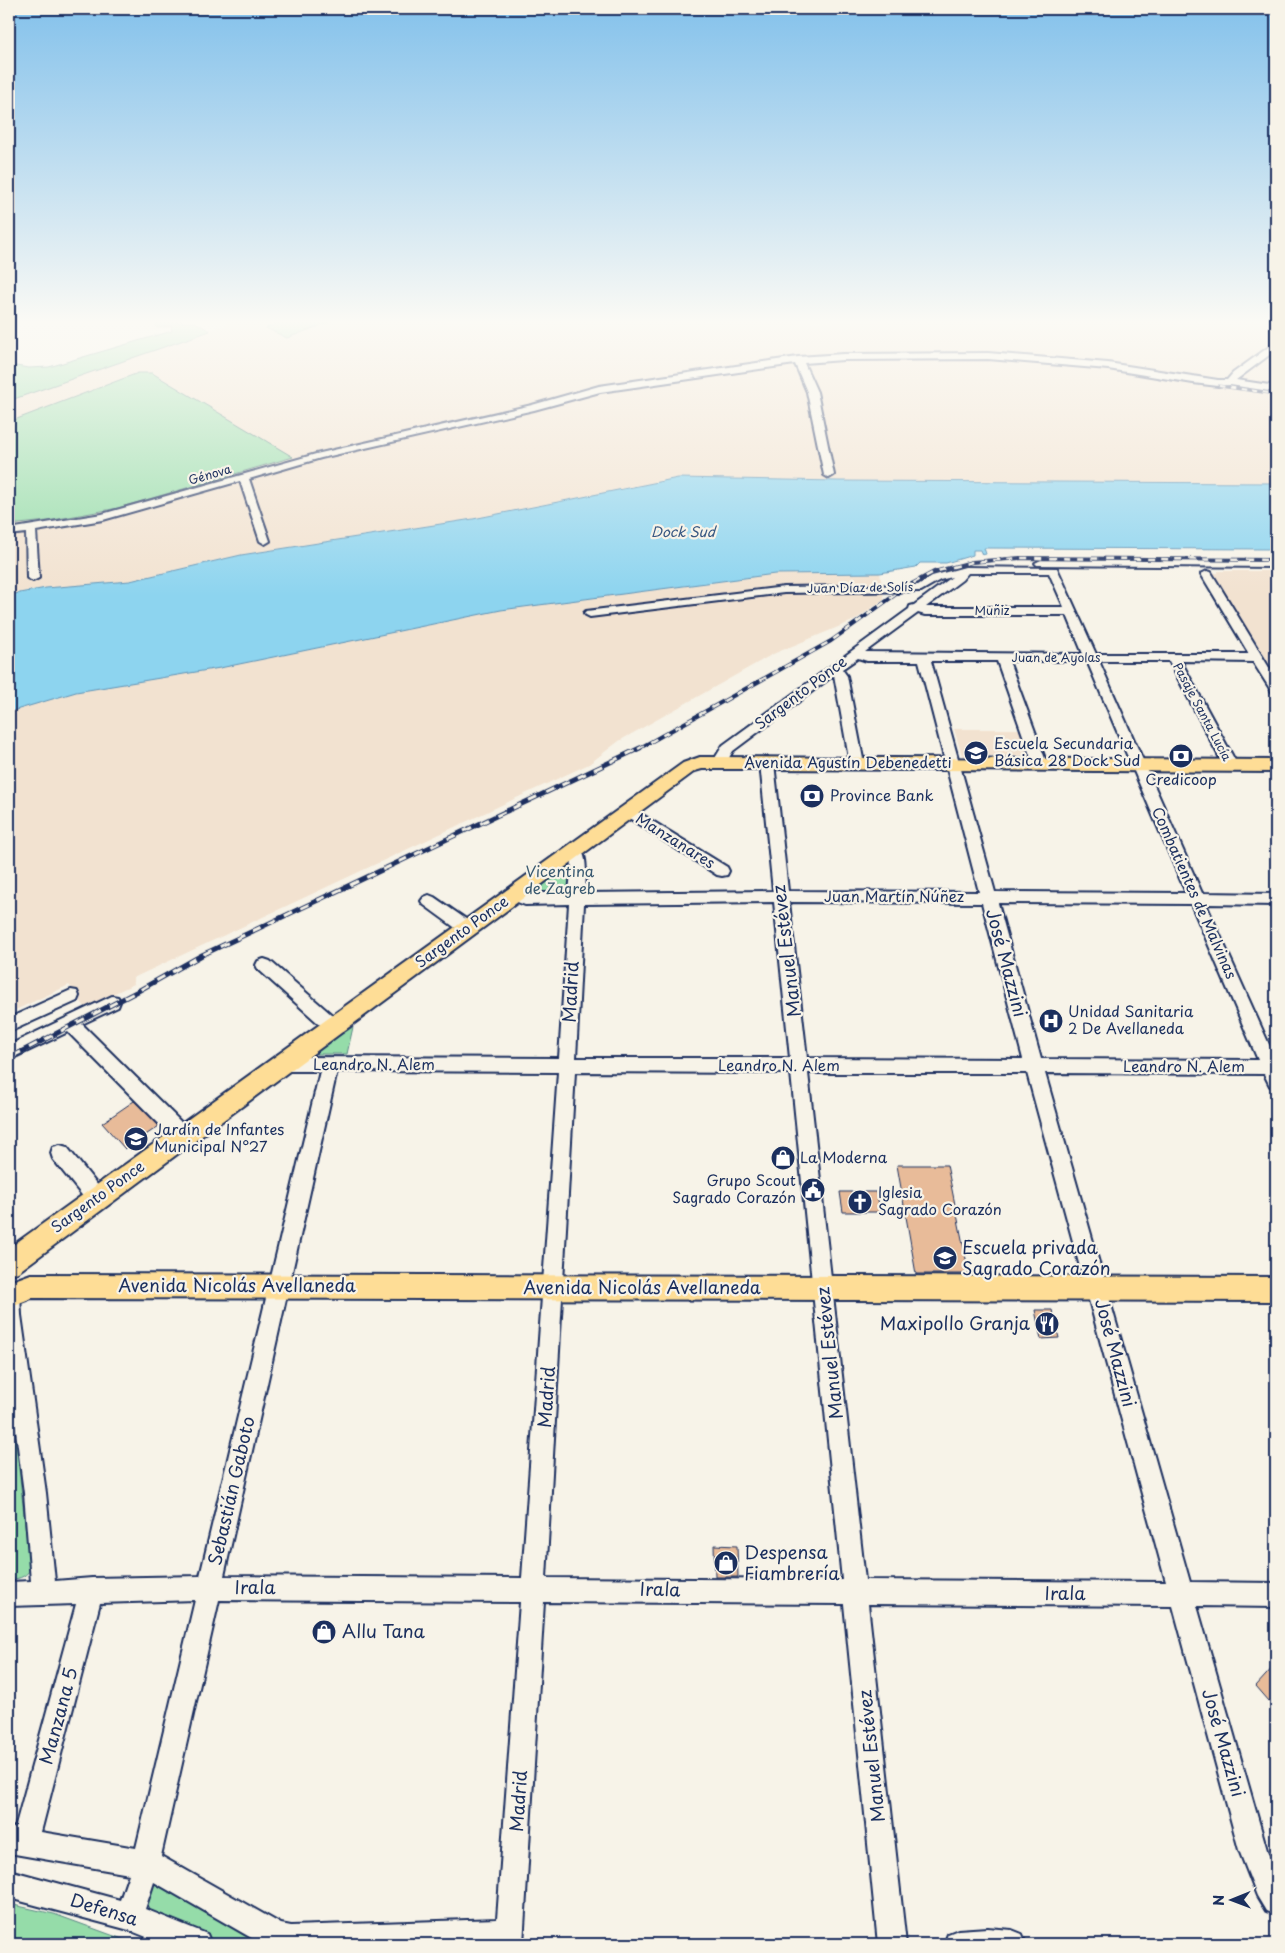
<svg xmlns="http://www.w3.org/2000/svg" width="1285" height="1953" viewBox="0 0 1285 1953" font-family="'Playpen Sans',sans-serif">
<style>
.built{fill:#f2e2d0}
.green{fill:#95dca9;stroke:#588684}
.water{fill:#8dd4ef;stroke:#5f92b5}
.building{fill:#e8bb99;stroke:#1b2f5e}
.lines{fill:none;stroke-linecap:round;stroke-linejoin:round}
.minor-casing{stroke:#1b2f5e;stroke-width:4}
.major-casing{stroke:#1b2f5e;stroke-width:4}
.minor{fill:#f7f3e8;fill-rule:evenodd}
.major{fill:#fedd96;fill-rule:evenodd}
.rail-far3-casing{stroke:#1b2f5e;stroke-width:3}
.rail-far2-casing{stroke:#1b2f5e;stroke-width:4}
.rail-far1-casing{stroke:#1b2f5e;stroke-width:5}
.rail-casing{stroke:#1b2f5e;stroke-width:5.5}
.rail-far3{stroke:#f7f3e8;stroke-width:2;stroke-dasharray:5.5;stroke-linecap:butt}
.rail-far2{stroke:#f7f3e8;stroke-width:2.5;stroke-dasharray:7;stroke-linecap:butt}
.rail-far1{stroke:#f7f3e8;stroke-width:3;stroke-dasharray:9;stroke-linecap:butt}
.rail{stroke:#f7f3e8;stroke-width:4;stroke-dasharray:11;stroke-linecap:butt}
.labels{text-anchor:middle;stroke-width:4.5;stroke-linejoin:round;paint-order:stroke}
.far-street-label{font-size:12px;fill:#1b2f5e;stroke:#f7f3e8}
.far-water-label{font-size:14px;font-style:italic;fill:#385882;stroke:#f7f3e8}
.street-label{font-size:15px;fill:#1b2f5e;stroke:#f7f3e8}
.poi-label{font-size:15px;fill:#1b2f5e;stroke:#f7f3e8;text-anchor:start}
.park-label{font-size:15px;fill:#3a5a71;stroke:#f7f3e8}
.near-street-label{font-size:18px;fill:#1b2f5e;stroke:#f7f3e8}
.near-poi-label{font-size:18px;fill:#1b2f5e;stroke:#f7f3e8;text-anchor:start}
</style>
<rect width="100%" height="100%" fill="#f7f3e8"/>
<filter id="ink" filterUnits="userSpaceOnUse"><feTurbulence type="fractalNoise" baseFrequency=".02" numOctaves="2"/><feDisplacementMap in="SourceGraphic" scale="10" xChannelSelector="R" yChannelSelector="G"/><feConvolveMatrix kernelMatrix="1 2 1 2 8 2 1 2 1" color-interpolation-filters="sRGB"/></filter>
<g filter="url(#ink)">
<g class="built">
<polygon points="232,322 1276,322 1276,343 1269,349 1276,351 1276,483 838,481 678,478 473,519 241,555 130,581 46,588 9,595 9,396 19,396"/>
<polygon points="1218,571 1276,571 1276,674 1212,573 1218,573"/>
<polygon points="880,573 884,599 855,620 773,654 619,741 589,764 133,978 134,984 85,1007 69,985 9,1013 9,712 76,692 220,668 501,610 775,574"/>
<polygon points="954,729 1020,729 1030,756 962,756"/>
</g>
<g class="green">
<polygon points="155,322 195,322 210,331 14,399 9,399 9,365 29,368 49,367 172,331 171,326 157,328"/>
<polygon points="280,322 330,322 287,338 266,328"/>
<polygon points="138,373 152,373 293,457 118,508 47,521 9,525 9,422"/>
<polygon points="572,851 576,898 519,898"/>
<polygon points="353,1027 347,1054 316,1054 317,1049"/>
<path d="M9,1376L30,1570C24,1578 18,1579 9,1579Z"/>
<path d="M153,1871L263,1944H214L156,1922C142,1909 150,1888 153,1871Z"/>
<polygon points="9,1904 54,1914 136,1944 9,1944"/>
</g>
<polygon class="water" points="678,478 838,481 1276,483 1276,549 984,548 986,554 982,555 980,550 973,550 973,555 946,563 920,563 916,567 880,573 775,574 501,610 220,668 76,692 9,712 9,595 46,588 130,581 241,555 473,519"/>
<g class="building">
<polygon points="134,1101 159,1126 125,1149 102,1123"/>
<polygon points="897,1165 947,1165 969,1274 916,1274"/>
<polygon points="840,1192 877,1192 880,1212 843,1212"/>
<polygon points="1035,1310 1052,1310 1059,1338 1041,1339"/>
<polygon points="714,1545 737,1546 738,1577 715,1577"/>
<polygon points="1276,1664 1276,1709 1256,1686"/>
</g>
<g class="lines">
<defs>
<g id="minor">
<polygon points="1273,344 1276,344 1276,350 1236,380 1276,386 1276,392 1230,385 1218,386 1193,383 1108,369 988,359 843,360 804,363 817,392 834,475 829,478 824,475 807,392 795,364 600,392 534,410 321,458 249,479 270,541 265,544 260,541 240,481 103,520 36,531 39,578 33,581 27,578 26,533 9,535 9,529 102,514 316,454 532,405 599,386 798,357 843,354 988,353 1108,363 1218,380 1227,380 1233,373"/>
<polygon points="1041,560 1276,561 1276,567 1037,565 1035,563"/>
<path d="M965,567L1057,568L1096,654H1249L1201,574L1207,571L1211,572L1276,679V693L1272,692L1253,662L1181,661L1238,766L1236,769H1226L1224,766L1169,661H1099L1202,893L1276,894V905L1206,904L1276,1060V1088L1270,1086L1264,1074L1045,1073L1190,1582L1276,1583V1607L1197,1606L1267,1850L1276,1875V1915L1266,1911L1257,1896L1239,1850L1173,1606L868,1604L906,1944H878L844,1604L544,1602L523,1944H262L154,1882L145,1909L207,1934L211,1944H164L129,1930L9,1898V1870L120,1900L129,1874L9,1853V1827L15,1828L76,1604L9,1606V1582L31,1581L24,1493L9,1377V1285L17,1287L20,1294L21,1315L46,1493L55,1581L92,1578L200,1576L320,1071H281L275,1069L272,1064L275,1059L281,1057L559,1058L569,904L525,905L507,898L504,894L507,890L512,889L526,893H569L572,861L565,851L567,847C592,840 585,879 585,893L773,891L760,763L762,760H772L774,763L788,891L979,892L919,661H867L858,658L842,669L847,676L864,764L862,767H852L850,764L834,675L733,751L724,766H714L712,763L723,745L909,609L910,606L914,605L952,577L940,580L921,591L784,593L590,617L586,615L584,613L586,611L784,587L918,585L932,576ZM968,573H1049L1064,607H926L962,580ZM918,613L925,615H1067L1083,654L865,652ZM931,661H997L1033,764L1035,767H1045L1047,764L1009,661H1087L1186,893L995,892ZM774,902L790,1058H576L584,904ZM789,902L982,903L1023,1059L807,1058ZM998,903L1191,904L1258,1060L1041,1059ZM337,1071L558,1072L522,1578L224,1576ZM575,1072L791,1073L842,1580L546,1578ZM808,1073H1027L1166,1582L865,1580ZM195,1600L136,1848L41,1832L100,1603ZM219,1600L520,1602L497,1919L291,1926L281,1924L161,1856Z"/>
<polygon points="628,806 727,867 729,871 727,875 722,876 717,875 623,814 621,811 623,808"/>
<polygon points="429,895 434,897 473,924 475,928 473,932 467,934 461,932 424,905 421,901 424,897"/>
<polygon points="264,959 270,961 339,1021 341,1026 339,1031 333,1033 327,1031 258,969 256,965 258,961"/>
<polygon points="71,990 77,991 79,996 77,1001 9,1032 9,1018"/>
<polygon points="112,996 118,997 120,1002 118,1007 82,1024 189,1130 192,1136 189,1142 183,1144 177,1142 68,1032 9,1060 9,1045"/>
<polygon points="60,1145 67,1147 103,1192 105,1198 103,1204 96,1206 89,1204 53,1159 51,1153 53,1147"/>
<polygon points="987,1928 1012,1930 1022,1934 1026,1944 944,1944 948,1934 958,1930"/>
</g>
<g id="major">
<polygon points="700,757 1276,760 1276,772 767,769 702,769 695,771 18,1272 9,1275 9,1248 683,763"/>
<polygon points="31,1274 1276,1277 1276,1301 32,1298 9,1307 9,1282"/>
</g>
</defs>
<use href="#minor" class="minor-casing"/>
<use href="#major" class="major-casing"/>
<use href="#minor" class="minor"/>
<use href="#major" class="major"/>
<defs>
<polyline id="rail-far3" points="1219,386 1276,394"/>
<polyline id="rail-far2" points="638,749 831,641 906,587 934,572 972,562 1020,558 1276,560"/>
<polyline id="rail-far1" points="13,1056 138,991 202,955 640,748"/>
<polyline id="rail" points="9,1058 16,1055"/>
</defs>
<use href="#rail-far3" class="rail-far3-casing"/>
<use href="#rail-far2" class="rail-far2-casing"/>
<use href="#rail-far1" class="rail-far1-casing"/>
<use href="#rail" class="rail-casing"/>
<use href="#rail-far3" class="rail-far3"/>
<use href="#rail-far2" class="rail-far2"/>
<use href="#rail-far1" class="rail-far1"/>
<use href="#rail" class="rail"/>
</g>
</g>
<linearGradient id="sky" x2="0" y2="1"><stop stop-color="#83c1eb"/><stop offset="0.54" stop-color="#fbfaf5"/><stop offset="1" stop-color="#fbfaf5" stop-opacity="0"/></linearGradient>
<rect width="1285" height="596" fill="url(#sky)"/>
<defs>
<symbol id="school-disc" viewBox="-11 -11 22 22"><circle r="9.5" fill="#1b2f5e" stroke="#f7f3e8"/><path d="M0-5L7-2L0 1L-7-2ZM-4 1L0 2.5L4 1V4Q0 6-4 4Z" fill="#fff"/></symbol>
<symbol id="bank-disc" viewBox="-11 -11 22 22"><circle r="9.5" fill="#1b2f5e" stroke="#f7f3e8"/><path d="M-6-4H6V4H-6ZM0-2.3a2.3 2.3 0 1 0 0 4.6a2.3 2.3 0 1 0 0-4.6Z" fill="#fff"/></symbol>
<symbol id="hospital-disc" viewBox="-11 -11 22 22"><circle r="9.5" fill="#1b2f5e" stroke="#f7f3e8"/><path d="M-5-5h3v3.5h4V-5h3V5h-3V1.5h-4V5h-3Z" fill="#fff"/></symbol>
<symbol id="shop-disc" viewBox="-11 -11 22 22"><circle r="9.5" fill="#1b2f5e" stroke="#f7f3e8"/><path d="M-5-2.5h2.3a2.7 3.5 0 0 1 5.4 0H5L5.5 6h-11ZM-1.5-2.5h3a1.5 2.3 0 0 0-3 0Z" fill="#fff"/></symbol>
<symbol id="civic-disc" viewBox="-11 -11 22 22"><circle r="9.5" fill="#1b2f5e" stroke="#f7f3e8"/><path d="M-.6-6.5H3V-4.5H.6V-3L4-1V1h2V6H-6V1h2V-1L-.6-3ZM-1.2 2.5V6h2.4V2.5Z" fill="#fff"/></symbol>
<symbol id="church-disc" viewBox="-11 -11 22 22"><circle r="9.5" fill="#1b2f5e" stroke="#f7f3e8"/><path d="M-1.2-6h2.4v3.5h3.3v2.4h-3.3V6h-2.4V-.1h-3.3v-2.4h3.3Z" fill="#fff"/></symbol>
<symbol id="restaurant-disc" viewBox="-11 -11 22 22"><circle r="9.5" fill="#1b2f5e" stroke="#f7f3e8"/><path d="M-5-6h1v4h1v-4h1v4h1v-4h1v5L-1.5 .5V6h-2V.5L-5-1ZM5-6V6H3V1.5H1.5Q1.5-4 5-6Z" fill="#fff"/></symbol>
</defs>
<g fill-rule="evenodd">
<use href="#school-disc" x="962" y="739" width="28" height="28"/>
<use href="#bank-disc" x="1167" y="742" width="28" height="28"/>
<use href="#bank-disc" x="798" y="782" width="28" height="28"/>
<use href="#hospital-disc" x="1037" y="1007" width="28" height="28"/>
<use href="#school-disc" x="122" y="1125" width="28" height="28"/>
<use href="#shop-disc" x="769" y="1144" width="28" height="28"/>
<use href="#civic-disc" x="799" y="1176" width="28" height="28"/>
<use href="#church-disc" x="846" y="1188" width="28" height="28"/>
<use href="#school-disc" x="931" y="1244" width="28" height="28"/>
<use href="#restaurant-disc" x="1033" y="1310" width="28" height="28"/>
<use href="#shop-disc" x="712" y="1549" width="28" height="28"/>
<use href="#shop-disc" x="310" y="1618" width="28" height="28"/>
</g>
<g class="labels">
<g class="far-street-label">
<text transform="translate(210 475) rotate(-16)" y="4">Génova</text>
<text transform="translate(860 588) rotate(-1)" y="4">Juan Díaz de Solís</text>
<text x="992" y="615">Muñiz</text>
<text x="1056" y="662">Juan de Ayolas</text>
<text transform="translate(1202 712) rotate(62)" y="4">Pasaje Santa Lucía</text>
</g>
<g class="far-water-label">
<text x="683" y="537">Dock Sud</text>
</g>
<g class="street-label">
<text transform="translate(801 693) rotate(-37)" y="5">Sargento Ponce</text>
<text x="848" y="768">Avenida Agustín Debenedetti</text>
<text transform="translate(675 841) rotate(32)" y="5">Manzanares</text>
<text transform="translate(1194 893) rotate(66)" y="5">Combatientes de Malvinas</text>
<text x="894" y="902">Juan Martín Núñez</text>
<text transform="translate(462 932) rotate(-36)" y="5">Sargento Ponce</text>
<text x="374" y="1070">Leandro N. Alem</text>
<text x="779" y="1071">Leandro N. Alem</text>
<text x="1184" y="1072">Leandro N. Alem</text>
<text transform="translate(98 1197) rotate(-36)" y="5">Sargento Ponce</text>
</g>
<g class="poi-label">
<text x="994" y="749">Escuela Secundaria<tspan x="994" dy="17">Básica 28 Dock Sud</tspan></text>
<text x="1181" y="785" text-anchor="middle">Credicoop</text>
<text x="830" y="801">Province Bank</text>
<text x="1068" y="1017">Unidad Sanitaria<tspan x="1068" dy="17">2 De Avellaneda</tspan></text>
<text x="154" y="1135">Jardín de Infantes<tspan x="154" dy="17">Municipal N°27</tspan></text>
<text x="800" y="1163">La Moderna</text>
<text x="796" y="1186" text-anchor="end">Grupo Scout<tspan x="796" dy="17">Sagrado Corazón</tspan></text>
<text x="878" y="1198">Iglesia<tspan x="878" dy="17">Sagrado Corazón</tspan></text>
</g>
<g class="park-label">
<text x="560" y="877">Vicentina<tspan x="560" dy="17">de Zagreb</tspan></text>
</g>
<g class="near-street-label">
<text transform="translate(787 951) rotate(-97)" y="6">Manuel Estévez</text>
<text transform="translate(1006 963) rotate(75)" y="6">José Mazzini</text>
<text transform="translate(571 992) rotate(-87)" y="6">Madrid</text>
<text x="237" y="1292">Avenida Nicolás Avellaneda</text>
<text x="642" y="1294">Avenida Nicolás Avellaneda</text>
<text transform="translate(830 1353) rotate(-96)" y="6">Manuel Estévez</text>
<text transform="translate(1115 1353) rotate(75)" y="6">José Mazzini</text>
<text transform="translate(547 1397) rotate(-86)" y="6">Madrid</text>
<text transform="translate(232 1491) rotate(-77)" y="6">Sebastián Gaboto</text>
<text x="255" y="1594">Irala</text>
<text transform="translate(660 1590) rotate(1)" y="6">Irala</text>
<text x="1065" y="1600">Irala</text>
<text transform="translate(59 1716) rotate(-75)" y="6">Manzana 5</text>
<text transform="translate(1223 1743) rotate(74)" y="6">José Mazzini</text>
<text transform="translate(872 1756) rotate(-96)" y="6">Manuel Estévez</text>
<text transform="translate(519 1801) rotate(-86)" y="6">Madrid</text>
<text transform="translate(104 1910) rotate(17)" y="6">Defensa</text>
</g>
<g class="near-poi-label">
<text x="962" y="1254">Escuela privada<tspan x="962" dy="21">Sagrado Corazón</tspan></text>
<text x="1030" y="1330" text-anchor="end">Maxipollo Granja</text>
<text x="744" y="1559">Despensa<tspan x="744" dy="21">Fiambrería</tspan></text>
<text x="342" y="1638">Allu Tana</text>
</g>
</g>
<rect width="1285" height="1953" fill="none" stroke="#f7f3e8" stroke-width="30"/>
<rect x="15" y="15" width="1255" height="1923" fill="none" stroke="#1b2f5e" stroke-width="2" filter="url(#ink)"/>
<g transform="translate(1232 1900) rotate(269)" stroke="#f7f3e8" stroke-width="4" paint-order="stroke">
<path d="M0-4L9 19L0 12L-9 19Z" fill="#1b2f5e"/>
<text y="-8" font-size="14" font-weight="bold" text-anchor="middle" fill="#1b2f5e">N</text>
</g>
</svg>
